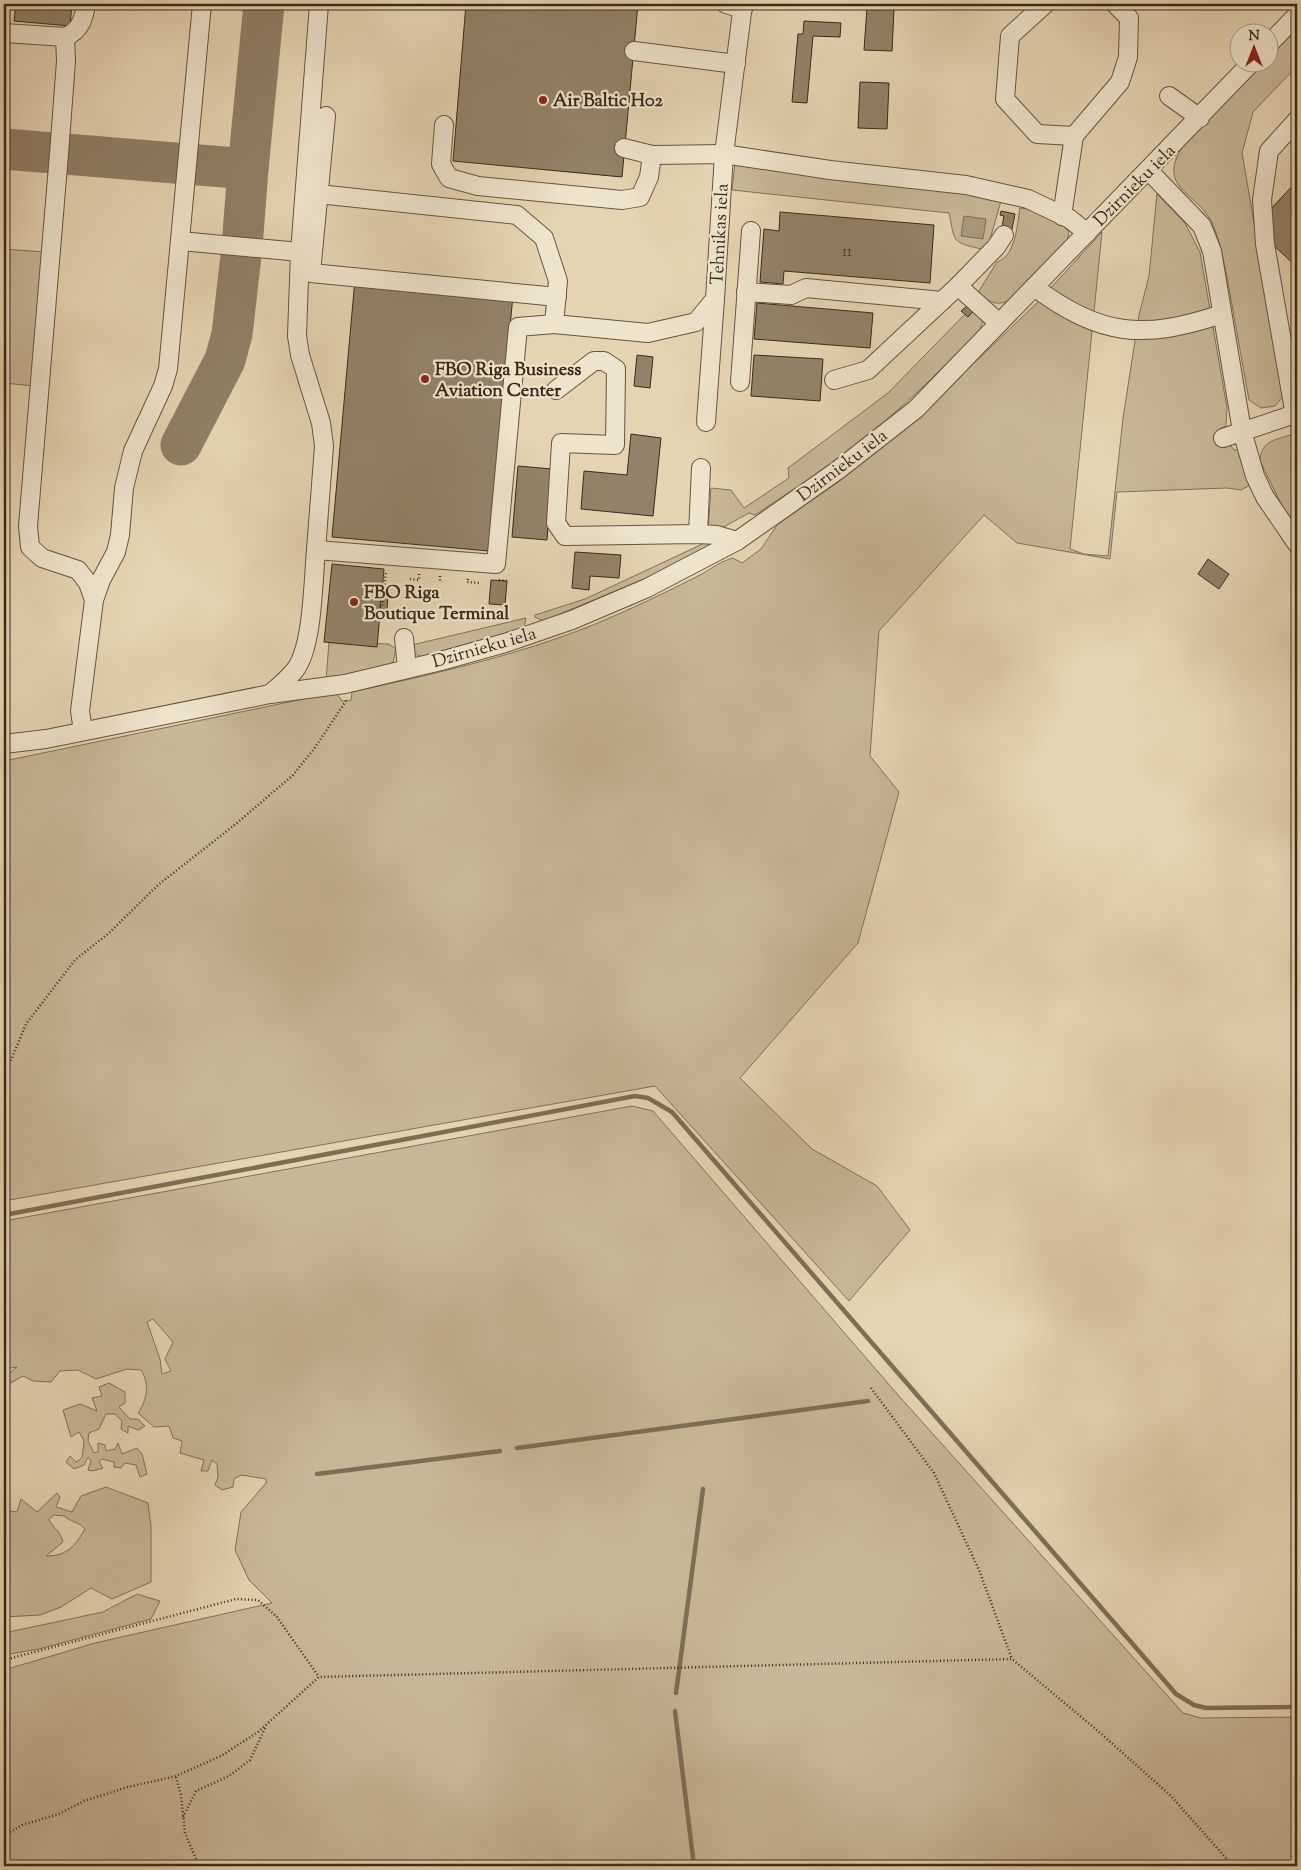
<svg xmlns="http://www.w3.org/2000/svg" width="1301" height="1870" viewBox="0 0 1301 1870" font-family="'Sorts Mill Goudy',serif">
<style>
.green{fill:#c8b797;stroke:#817058;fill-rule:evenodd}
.water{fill:#ab9a7e;stroke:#7e6d56}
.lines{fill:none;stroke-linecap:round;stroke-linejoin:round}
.stream{stroke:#7e6d56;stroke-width:4.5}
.taxiway{stroke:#907f66;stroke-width:41}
.building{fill:#938269;stroke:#3a2a1a}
.minor-casing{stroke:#655440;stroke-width:20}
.path{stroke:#3a2a1a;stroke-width:2.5;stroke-dasharray:1 2.5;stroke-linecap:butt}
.minor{stroke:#eee3cc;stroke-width:18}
.poi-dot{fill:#8f2418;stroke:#eee3cc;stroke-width:2}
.labels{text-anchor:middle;stroke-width:4.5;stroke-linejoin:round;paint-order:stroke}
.number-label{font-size:15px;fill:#50402e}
.poi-label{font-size:18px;font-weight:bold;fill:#3a2a1a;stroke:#eee3cc;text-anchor:start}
.street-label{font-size:18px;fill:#3a2a1a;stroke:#eee3cc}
</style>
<rect width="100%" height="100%" fill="#e5d4b1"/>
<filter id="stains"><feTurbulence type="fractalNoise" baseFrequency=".004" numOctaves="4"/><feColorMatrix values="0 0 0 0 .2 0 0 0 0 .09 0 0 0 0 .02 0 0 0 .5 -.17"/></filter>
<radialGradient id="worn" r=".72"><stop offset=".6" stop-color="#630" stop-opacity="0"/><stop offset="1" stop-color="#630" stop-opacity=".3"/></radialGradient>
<g class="green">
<path d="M1297,28V66L1253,112L1242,153L1284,395L1275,406L1261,408L1249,400C1243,367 1237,333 1231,299C1226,274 1223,249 1213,225C1199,192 1156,190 1182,147L1263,63L1268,62L1269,57Z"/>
<path d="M735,163L977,194L1001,201L989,243L981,249C951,242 955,242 949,213L732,190Z"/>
<path d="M1157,194L1185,223L1200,252L1227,408L1226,426L1221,428L1225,447L1230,445L1234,450H1238L1250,485L1241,490L1227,488L1117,492L1110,559L1017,543L984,515L879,631L870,756L899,792L858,943L740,1078L812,1149L877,1186L910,1230L849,1301L655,1086L4,1201V816L9,760L318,696L337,694L342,701L351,700L352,692C433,674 516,656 593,625C629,610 665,593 700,575C711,569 721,561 733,558L742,563L761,549L777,525L841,480L914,420L1036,304L1102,232L1070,549L1084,554L1108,556L1123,418L1139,315L1149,276Z"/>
<path d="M1020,208C1038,210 1058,217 1069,232L1067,241L1010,300C998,306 992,303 981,296L979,291L997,262C1016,256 1017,225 1020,208Z"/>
<polygon points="4,249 44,252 34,386 4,383"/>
<path d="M974,310L983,320L980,330C944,367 908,403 868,435C832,464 794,489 755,515L749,513L718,530L708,531L711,488L731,490L744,508L789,478L788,468L888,393L965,314L968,317Z"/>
<path d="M1294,434L1297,449V526L1288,518L1260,461C1260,441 1277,439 1294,434Z"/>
<polygon points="711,540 707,548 644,579 543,621 535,617 535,615 585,599"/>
<polygon points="526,618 524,628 421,657 413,652 412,645"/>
<polygon points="329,642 389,644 396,649 393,662 389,665 326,681"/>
<path d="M632,1106L653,1111L898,1395L1183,1713L1201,1718L1297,1717V1866H4V1670L95,1643L272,1603L249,1580L235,1550L241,1512L266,1483V1479L241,1475L234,1479L233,1487L222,1490L215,1485L218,1477L217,1464L212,1460L208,1471H201L204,1460L180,1453L182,1441L173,1438L169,1426L154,1427L138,1413C147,1400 150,1384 141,1370L127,1369L96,1379L78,1370L60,1371L51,1382L33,1381L23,1376L9,1384L4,1378L17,1367L4,1369V1221ZM153,1319L173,1342L165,1359L171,1371L162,1374L160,1359L147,1322Z"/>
<polygon points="109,1383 125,1392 125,1403 119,1407 130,1419 138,1419 145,1426 138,1430 128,1426 128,1433 121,1429 122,1421 115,1414 106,1414 99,1429 89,1433 88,1441 94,1453 98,1452 98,1443 105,1445 106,1451 115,1449 118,1443 122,1454 137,1448 142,1454 147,1474 140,1477 136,1465 125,1463 121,1468 114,1467 114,1462 102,1459 99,1462 103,1468 93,1471 88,1470 91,1461 88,1457 84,1465 74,1469 66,1462 70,1456 76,1462 82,1458 84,1441 79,1432 71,1437 63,1410 80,1404 97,1411 92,1398 102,1396 99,1387"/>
<path d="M106,1487L148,1503L151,1526V1582L112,1599L91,1588L61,1607L40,1615L4,1617L5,1510L17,1512L21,1499L37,1512L57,1493L60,1497L56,1507L72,1512L81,1496ZM54,1515L64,1516C71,1522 79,1522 85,1529C75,1546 67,1556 46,1556L63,1542C60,1530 53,1529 49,1519Z"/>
<polygon points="137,1594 160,1601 151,1619 39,1649 4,1655 4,1633 103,1612"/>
</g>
<polygon class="water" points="964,216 986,219 983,239 961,236"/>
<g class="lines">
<g class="stream">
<polyline points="4,1215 635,1096 648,1098 672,1112 1176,1694 1194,1705 1206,1708 1297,1707"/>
<polyline points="517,1448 868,1401"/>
<polyline points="317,1474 500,1451"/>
<polyline points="676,1693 703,1489"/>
<polyline points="675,1711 694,1866"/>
</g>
<g class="taxiway">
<polyline points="4,149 248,169"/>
<polyline points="181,445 225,360 232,334 242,247 248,169 264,4"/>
</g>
</g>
<g class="building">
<polygon points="16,4 72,4 70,26 14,21"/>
<polygon points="466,4 638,4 622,177 453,161"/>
<polygon points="867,8 894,9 892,51 864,50"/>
<polygon points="804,21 841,23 840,37 813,36 807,103 792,102 798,34 803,34"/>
<polygon points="860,82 889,83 887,129 858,128"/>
<polygon points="1297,181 1297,267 1270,242 1268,212"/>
<polygon points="1001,211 1015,214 1011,234 1001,232 1004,216 1000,215"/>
<polygon points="780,212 934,225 930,283 784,271 783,284 760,282 764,229 779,231"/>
<polygon points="355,279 513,295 489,551 332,537"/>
<polygon points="757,303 873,313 870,348 754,339"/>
<polygon points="968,305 974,310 968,317 961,311"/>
<polygon points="637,355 653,357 650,388 634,386"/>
<polygon points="754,355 823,359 820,401 751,396"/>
<polygon points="631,434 661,438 653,516 581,509 584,471 627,475"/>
<polygon points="518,466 552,469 547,540 512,537"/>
<polygon points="575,552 621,555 619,578 590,576 589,590 572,588"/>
<polygon points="1208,559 1229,574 1219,589 1198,574"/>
<polygon points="332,564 384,569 377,647 324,642"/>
<polygon points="491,580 507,581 505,605 489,604"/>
<polygon points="381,596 388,597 386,619 379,618"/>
</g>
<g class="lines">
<defs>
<g id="minor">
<polyline points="726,4 743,9"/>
<polyline points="1045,4 1010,36 1005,99 1037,134 1074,136 1120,82 1128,57 1129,18 1115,4"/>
<path d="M4,33L65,37C80,31 84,19 86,4"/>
<polyline points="65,37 66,61 59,154 28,526 30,547 42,558 78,570 88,583 94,600"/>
<polyline points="1268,45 1297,15"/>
<polyline points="634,51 736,64"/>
<polyline points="1169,96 1200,118"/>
<polyline points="326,116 311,273 557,297"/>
<polyline points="444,125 441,164 449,178 478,186 622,200 640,197 649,177 652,155"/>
<polyline points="624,148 652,155 724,154 830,170 966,185 1028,199 1070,219 1087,233"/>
<polyline points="1149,171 1202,226 1212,251 1242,431 1255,476 1265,497 1297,544"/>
<polyline points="318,194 517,215 544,238 558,281 554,324 648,333 696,322 715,299 724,154 743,4"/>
<polyline points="1062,216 1074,136"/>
<polyline points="180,241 300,252 297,336 300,355 321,423 324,446 316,550"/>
<polyline points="300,252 319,4"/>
<path d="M1034,287C1102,337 1143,340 1222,314"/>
<polyline points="746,292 791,295 806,288 942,301"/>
<polyline points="999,323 958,286 996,247 1004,235"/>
<polyline points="834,380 868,370 958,286"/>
<polyline points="740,382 751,231"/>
<polyline points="556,390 594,361 604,361 616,369 615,445 561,443 556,523 565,536 698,534 717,535 737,541"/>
<polyline points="1289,416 1294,410 1265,244 1262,200 1269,151 1297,120"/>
<polyline points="706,422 715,299"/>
<polyline points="1223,438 1289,416 1297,417"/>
<polyline points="698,534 701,468"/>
<polyline points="404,638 407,669"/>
<polyline points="270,694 345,684 441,661 505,643 572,620 647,588 737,541 838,470 916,409 1252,62"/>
<polyline points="83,731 80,711 94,600 101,580 116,552 120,535 124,488 133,451 163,386 168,369 202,4"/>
<path d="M4,744L46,739L270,694C278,687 288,679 295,670C313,647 313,581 316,550L496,564L518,327L554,324"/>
</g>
</defs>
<use href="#minor" class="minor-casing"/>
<g class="path">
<polyline points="440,576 440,581 442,582"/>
<polyline points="410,579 419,580 419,574"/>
<polyline points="468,579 467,582 479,583"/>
<polyline points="499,580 508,581"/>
<polyline points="380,607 382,607 386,571"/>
<polyline points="4,1077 26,1024 75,960 109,933 158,885 237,823 293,775 314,749 346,701"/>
<polyline points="871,1388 934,1473 979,1570 1012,1659"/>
<polyline points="4,1660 236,1599 258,1600 277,1617 319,1677"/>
<polyline points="176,1777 181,1795 185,1833 199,1866"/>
<polyline points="183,1817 196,1791 229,1776 250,1760 266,1726"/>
<polyline points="4,1836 22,1825 59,1814 84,1801 128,1787 176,1776 221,1756 258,1732 319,1677 1012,1659 1098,1731 1170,1795 1233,1866"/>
</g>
<use href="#minor" class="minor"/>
</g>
<g class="poi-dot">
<circle cx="543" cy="100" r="5"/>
<circle cx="425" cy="379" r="5"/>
<circle cx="354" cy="602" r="5"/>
</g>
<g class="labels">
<g class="number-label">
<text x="847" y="256">11</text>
</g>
<g class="poi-label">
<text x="553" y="106">Air Baltic H02</text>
<text x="435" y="375">FBO Riga Business<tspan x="435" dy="21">Aviation Center</tspan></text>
<text x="364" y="598">FBO Riga<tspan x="364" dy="21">Boutique Terminal</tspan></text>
</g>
<g class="street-label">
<text transform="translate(1134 185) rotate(-45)" y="6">Dzirnieku iela</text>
<text transform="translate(719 234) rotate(-87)" y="6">Tehnikas iela</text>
<text transform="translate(842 465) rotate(-37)" y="6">Dzirnieku iela</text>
<text transform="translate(484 647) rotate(-16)" y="6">Dzirnieku iela</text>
</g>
</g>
<rect width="1301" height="1870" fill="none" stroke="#e5d4b1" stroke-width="20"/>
<rect x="5" y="5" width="1291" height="1860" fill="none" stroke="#3a2a1a" stroke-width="2.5"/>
<rect x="10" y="10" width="1281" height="1850" fill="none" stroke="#3a2a1a"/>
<g transform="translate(1254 48)"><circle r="24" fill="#eee3cc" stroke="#a69985"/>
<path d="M0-4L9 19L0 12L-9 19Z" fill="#8f2418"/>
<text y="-8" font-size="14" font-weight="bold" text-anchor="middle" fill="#3a2a1a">N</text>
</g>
<rect width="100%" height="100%" filter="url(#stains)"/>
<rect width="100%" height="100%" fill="url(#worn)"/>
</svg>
